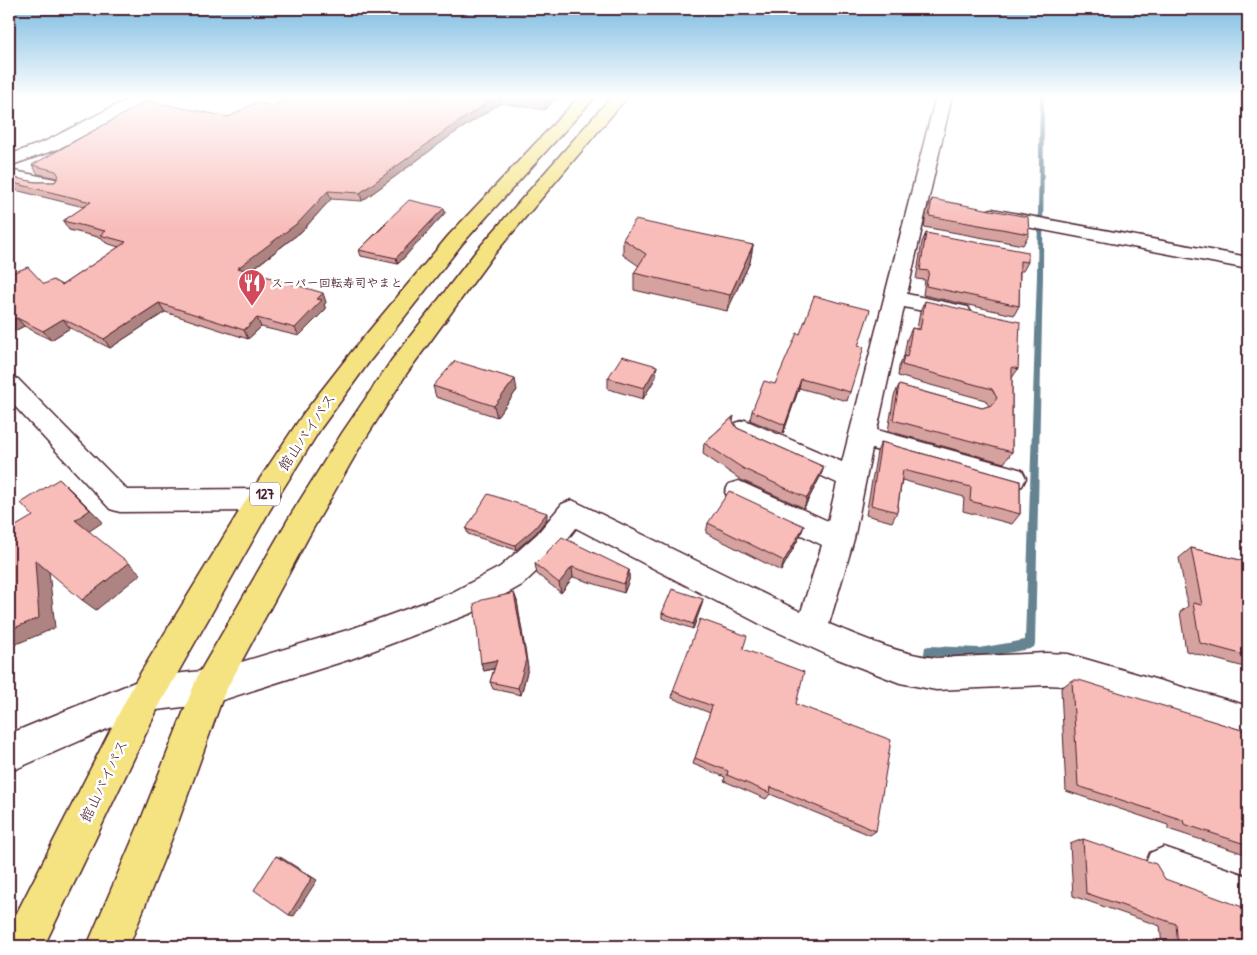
<svg xmlns="http://www.w3.org/2000/svg" width="1257" height="955" viewBox="0 0 1257 955" font-family="'Patrick Hand','Klee One',sans-serif">
<style>
.lines{fill:none;stroke-linecap:round;stroke-linejoin:round}
.stream{fill:#668392;fill-rule:evenodd}
.street-casing{stroke:#4a1f2b;stroke-width:3}
.secondary-casing{stroke:#4a1f2b;stroke-width:3}
.highway-casing{stroke:#4a1f2b;stroke-width:3}
.street{fill:#fff;fill-rule:evenodd}
.secondary{fill:#fff;fill-rule:evenodd}
.highway{fill:#f5e382;fill-rule:evenodd}
.wall{fill:#d5a29f;stroke:#4a1f2b}
.shaded-wall{fill:#ae8482;stroke:#4a1f2b}
.building{fill:#f8bcb9;stroke:#4a1f2b}
.labels{text-anchor:middle;stroke-width:5;stroke-linejoin:round;paint-order:stroke}
.far-poi-label{font-size:12px;font-weight:bold;fill:#4a1f2b;stroke:#fff;text-anchor:start}
.shield{fill:#fff;stroke:#80626b;stroke-width:1}
.shield-label{font-size:14px;font-weight:bold;fill:#4a1f2b}
.street-label{font-size:15px;fill:#4a1f2b;stroke:#fff}
</style>
<rect width="100%" height="100%" fill="#fff"/>
<filter id="ink" filterUnits="userSpaceOnUse"><feTurbulence type="fractalNoise" baseFrequency=".02" numOctaves="2"/><feDisplacementMap in="SourceGraphic" scale="10" xChannelSelector="R" yChannelSelector="G"/><feConvolveMatrix kernelMatrix="1 2 1 2 8 2 1 2 1" color-interpolation-filters="sRGB"/></filter>
<g filter="url(#ink)">
<g class="lines">
<polygon class="stream" points="1040,96 1044,96 1043,275 1035,644 1034,647 1030,649 979,658 934,656 932,664 928,665 924,664 923,660 925,647 929,646 979,648 1025,640 1037,275"/>
<defs>
<g id="street">
<polygon points="134,96 154,96 152,99 58,149 9,166 9,155 46,141"/>
<path d="M936,96H952L907,294L968,307L971,312L968,317L960,319L904,307L877,430L1012,467L1022,470L1026,478L1022,486L1012,489L872,449L854,539L829,624C864,638 898,654 936,658L1046,653L1068,654L1248,706V742L1068,686L1046,685L936,690L900,683L830,656L762,625L576,528L557,552L522,585L472,613L351,659L210,704L198,699L193,687L198,675L351,629L451,593L500,567L537,534L562,504L572,500L801,612L822,545L729,500L725,492L729,484L739,481L828,521L837,483L736,437L732,430L736,423L745,420L842,462Z"/>
<path d="M9,170L60,180L63,184L60,188C45,192 24,185 9,181Z"/>
<polygon points="992,209 1248,257 1248,269 985,219 982,215 985,211"/>
<polygon points="9,376 18,379 127,490 261,489 271,492 275,500 271,508 261,511 120,512 110,509 9,400"/>
<polygon points="1164,847 1248,876 1248,916 1150,881 1144,867 1150,853"/>
</g>
<polygon id="secondary" points="210,670 222,675 227,687 222,699 210,704 148,711 9,772 9,734 147,677"/>
<g id="highway">
<polygon points="580,96 596,96 462,244 369,362 321,428 271,508 159,706 44,946 9,946 9,928 135,682 251,492 303,414 353,350 448,236"/>
<polygon points="612,96 628,96 491,258 407,373 360,447 310,534 224,694 176,828 129,946 87,946 140,822 198,675 290,516 342,433 391,361 477,250"/>
</g>
</defs>
<use href="#street" class="street-casing"/>
<use href="#secondary" class="secondary-casing"/>
<use href="#highway" class="highway-casing"/>
<use href="#street" class="street"/>
<use href="#secondary" class="secondary"/>
<use href="#highway" class="highway"/>
</g>
<g class="wall">
<polygon points="350,96 558,96 545,110 501,103 450,136 362,201 331,199 302,231 249,272 326,302 324,305 326,309 299,336 261,327 248,339 165,312 110,348 70,328 51,340 24,326 9,334 9,274 44,284 62,285 119,247 106,243 102,238 69,230 63,221 84,207 11,189 9,186 9,178 35,182 55,182 57,178 38,174 32,165 272,106 345,99"/>
<polygon points="932,199 1029,234 1023,245 924,227 927,210"/>
<polygon points="444,208 445,213 398,264 361,256 359,250 384,225 384,224"/>
<polygon points="926,233 1028,262 1023,271 1020,271 1019,306 1014,315 923,295 925,280 916,279 922,242"/>
<polygon points="623,239 753,245 750,262 727,311 634,290 634,273 639,266 623,255"/>
<polygon points="925,301 1018,369 1012,378 1012,452 1004,463 888,431 894,396 899,385 982,408 989,406 985,400 898,376 899,367 904,356 907,339 912,328 917,329 920,312"/>
<polygon points="800,334 858,346 850,392 847,401 799,388 783,434 750,420 752,411 775,384"/>
<polygon points="656,377 643,399 608,389 608,378"/>
<polygon points="433,386 517,390 497,417 436,397"/>
<polygon points="734,416 733,421 737,428 824,467 820,477 804,508 741,480 703,454 704,443"/>
<polygon points="881,442 1020,481 1020,514 1012,524 963,511 964,497 902,480 897,512 892,522 866,515 877,452"/>
<polygon points="547,519 536,533 516,550 468,534 466,529"/>
<polygon points="708,523 804,526 800,536 781,571 706,533"/>
<polygon points="1191,548 1248,562 1248,668 1186,651 1180,612 1188,606 1179,558"/>
<polygon points="535,564 629,570 629,580 624,593 573,577 561,593 537,574"/>
<polygon points="514,593 517,601 528,668 521,695 493,689 490,682 494,669 484,671 481,663"/>
<polygon points="702,604 693,629 662,618 662,613"/>
<polygon points="743,649 796,704 876,831 870,835 770,794 766,799 724,781 725,777 693,764 710,713 672,698 673,691"/>
<polygon points="1072,680 1248,732 1248,855 1168,829 1168,825 1066,791 1061,688"/>
<polygon points="1083,839 1165,879 1248,946 1162,946 1160,926 1073,896 1070,844"/>
</g>
<g class="shaded-wall">
<polygon points="498,96 501,96 501,103 450,136 362,201 360,193 449,128"/>
<polygon points="550,96 558,96 545,110 544,102"/>
<polygon points="328,191 331,199 302,231 242,277 238,268"/>
<polygon points="444,208 445,213 398,264 396,258"/>
<polygon points="753,245 750,262 727,311 730,295"/>
<polygon points="323,293 326,302 324,305 326,309 299,336 295,328 317,299"/>
<polygon points="159,303 165,312 110,348 104,339"/>
<polygon points="17,318 24,326 9,334 9,322"/>
<polygon points="257,318 261,327 248,339 244,330"/>
<polygon points="63,319 70,328 51,340 43,331"/>
<polygon points="657,366 656,377 643,399 644,388"/>
<polygon points="515,379 517,390 497,417 494,406"/>
<polygon points="801,379 799,388 783,434 785,425"/>
<polygon points="824,467 820,477 804,508 807,498"/>
<polygon points="59,479 72,491 103,522 88,532 75,520"/>
<polygon points="547,513 547,519 536,533 516,550 515,545"/>
<polygon points="804,526 800,536 781,571 784,561"/>
<polygon points="35,560 49,571 55,628 9,647 9,630"/>
<polygon points="129,563 141,574 96,610 82,600"/>
<polygon points="572,567 573,577 561,593 559,583"/>
<polygon points="629,570 629,580 624,593 624,584"/>
<polygon points="514,593 517,601 528,668 521,695 518,688"/>
<polygon points="703,599 702,604 693,629 693,624"/>
<polygon points="497,660 500,667 484,671 481,663"/>
<polygon points="276,856 282,858 317,880 294,916 289,915"/>
<polygon points="236,942 248,944 251,946 242,946"/>
</g>
<g class="building">
<polygon points="289,96 335,96 345,99 350,96 498,96 449,128 360,193 328,191 299,222 238,268 323,293 317,299 322,300 295,328 257,318 244,330 159,303 104,339 63,319 43,331 17,318 9,322 9,274 28,267 44,284 53,280 62,285 126,242 100,235 105,231 63,221 91,202 9,182 9,178 11,177 35,182 55,182 59,176 56,171 32,165 147,101 229,117 257,102 272,106"/>
<polygon points="509,96 550,96 544,102"/>
<polygon points="932,199 1028,217 1029,234 929,216"/>
<polygon points="409,200 444,208 396,258 359,250 386,224 384,224"/>
<polygon points="635,220 753,245 730,295 634,273 646,254 623,239"/>
<polygon points="926,233 1028,252 1028,262 1020,261 1019,306 926,286 929,271 920,270"/>
<polygon points="814,296 870,310 858,346 864,347 850,392 801,379 785,425 752,411 764,381 775,384 797,333 800,334"/>
<polygon points="925,301 1020,322 1018,369 1012,367 1012,452 893,420 899,385 982,408 992,405 997,398 992,389 902,365 904,356 907,357 912,328 920,330"/>
<polygon points="622,356 657,366 644,388 608,378"/>
<polygon points="455,361 515,379 494,406 433,386"/>
<polygon points="734,416 732,420 737,428 824,467 807,498 744,469 704,443"/>
<polygon points="881,442 1020,481 1020,514 970,501 971,487 903,470 897,512 871,505"/>
<polygon points="59,479 90,510 75,520 129,563 82,600 35,560 39,618 9,630 9,530 33,516 21,503"/>
<polygon points="729,491 804,526 784,561 708,523"/>
<polygon points="488,494 547,513 535,528 515,545 466,529"/>
<polygon points="562,537 629,570 624,584 572,567 559,583 535,564"/>
<polygon points="1191,548 1248,562 1248,656 1200,643 1193,603 1202,605"/>
<polygon points="672,589 703,599 693,624 662,613"/>
<polygon points="514,593 526,660 518,688 490,682 497,660 481,663 474,604 482,600"/>
<polygon points="700,619 747,636 743,649 804,672 796,704 891,740 876,831 771,787 770,793 727,775 728,771 695,758 712,706 673,691"/>
<polygon points="1072,680 1079,680 1248,732 1248,845 1184,824 1183,820 1078,786"/>
<polygon points="1083,839 1156,864 1165,879 1248,909 1248,946 1178,946 1176,924 1086,893"/>
<polygon points="276,856 312,878 289,915 254,890"/>
<polygon points="236,942 242,946 233,946"/>
</g>
</g>
<linearGradient id="sky" x2="0" y2="1"><stop stop-color="#7bbbe1"/><stop offset="0.42" stop-color="#fff"/><stop offset="1" stop-color="#fff" stop-opacity="0"/></linearGradient>
<rect width="1257" height="230" fill="url(#sky)"/>
<defs>
<symbol id="restaurant-pin" viewBox="-11 -11 22 30"><path d="M0 17L-7.5 6A9.5 9.5 0 1 1 7.5 6Z" fill="#d1495b" stroke="#fff"/><path d="M-5-6h1v4h1v-4h1v4h1v-4h1v5L-1.5 .5V6h-2V.5L-5-1ZM5-6V6H3V1.5H1.5Q1.5-4 5-6Z" fill="#fff"/></symbol>
</defs>
<g fill-rule="evenodd">
<use href="#restaurant-pin" x="236" y="267" width="32" height="43"/>
</g>
<g class="labels">
<g class="far-poi-label">
<text x="271" y="287">スーパー回転寿司やまと</text>
</g>
<rect class="shield" x="250" y="482.5" width="30" height="23" rx="4"/>
<g class="shield-label">
<text x="265" y="499">127</text>
</g>
<g class="street-label">
<text transform="translate(307 432) rotate(-56)" y="5">館山バイパス</text>
<text transform="translate(104 781) rotate(-64)" y="5">館山バイパス</text>
</g>
</g>
<rect width="1257" height="955" fill="none" stroke="#fff" stroke-width="30"/>
<rect x="15" y="15" width="1227" height="925" fill="none" stroke="#4a1f2b" stroke-width="2" filter="url(#ink)"/>
</svg>
